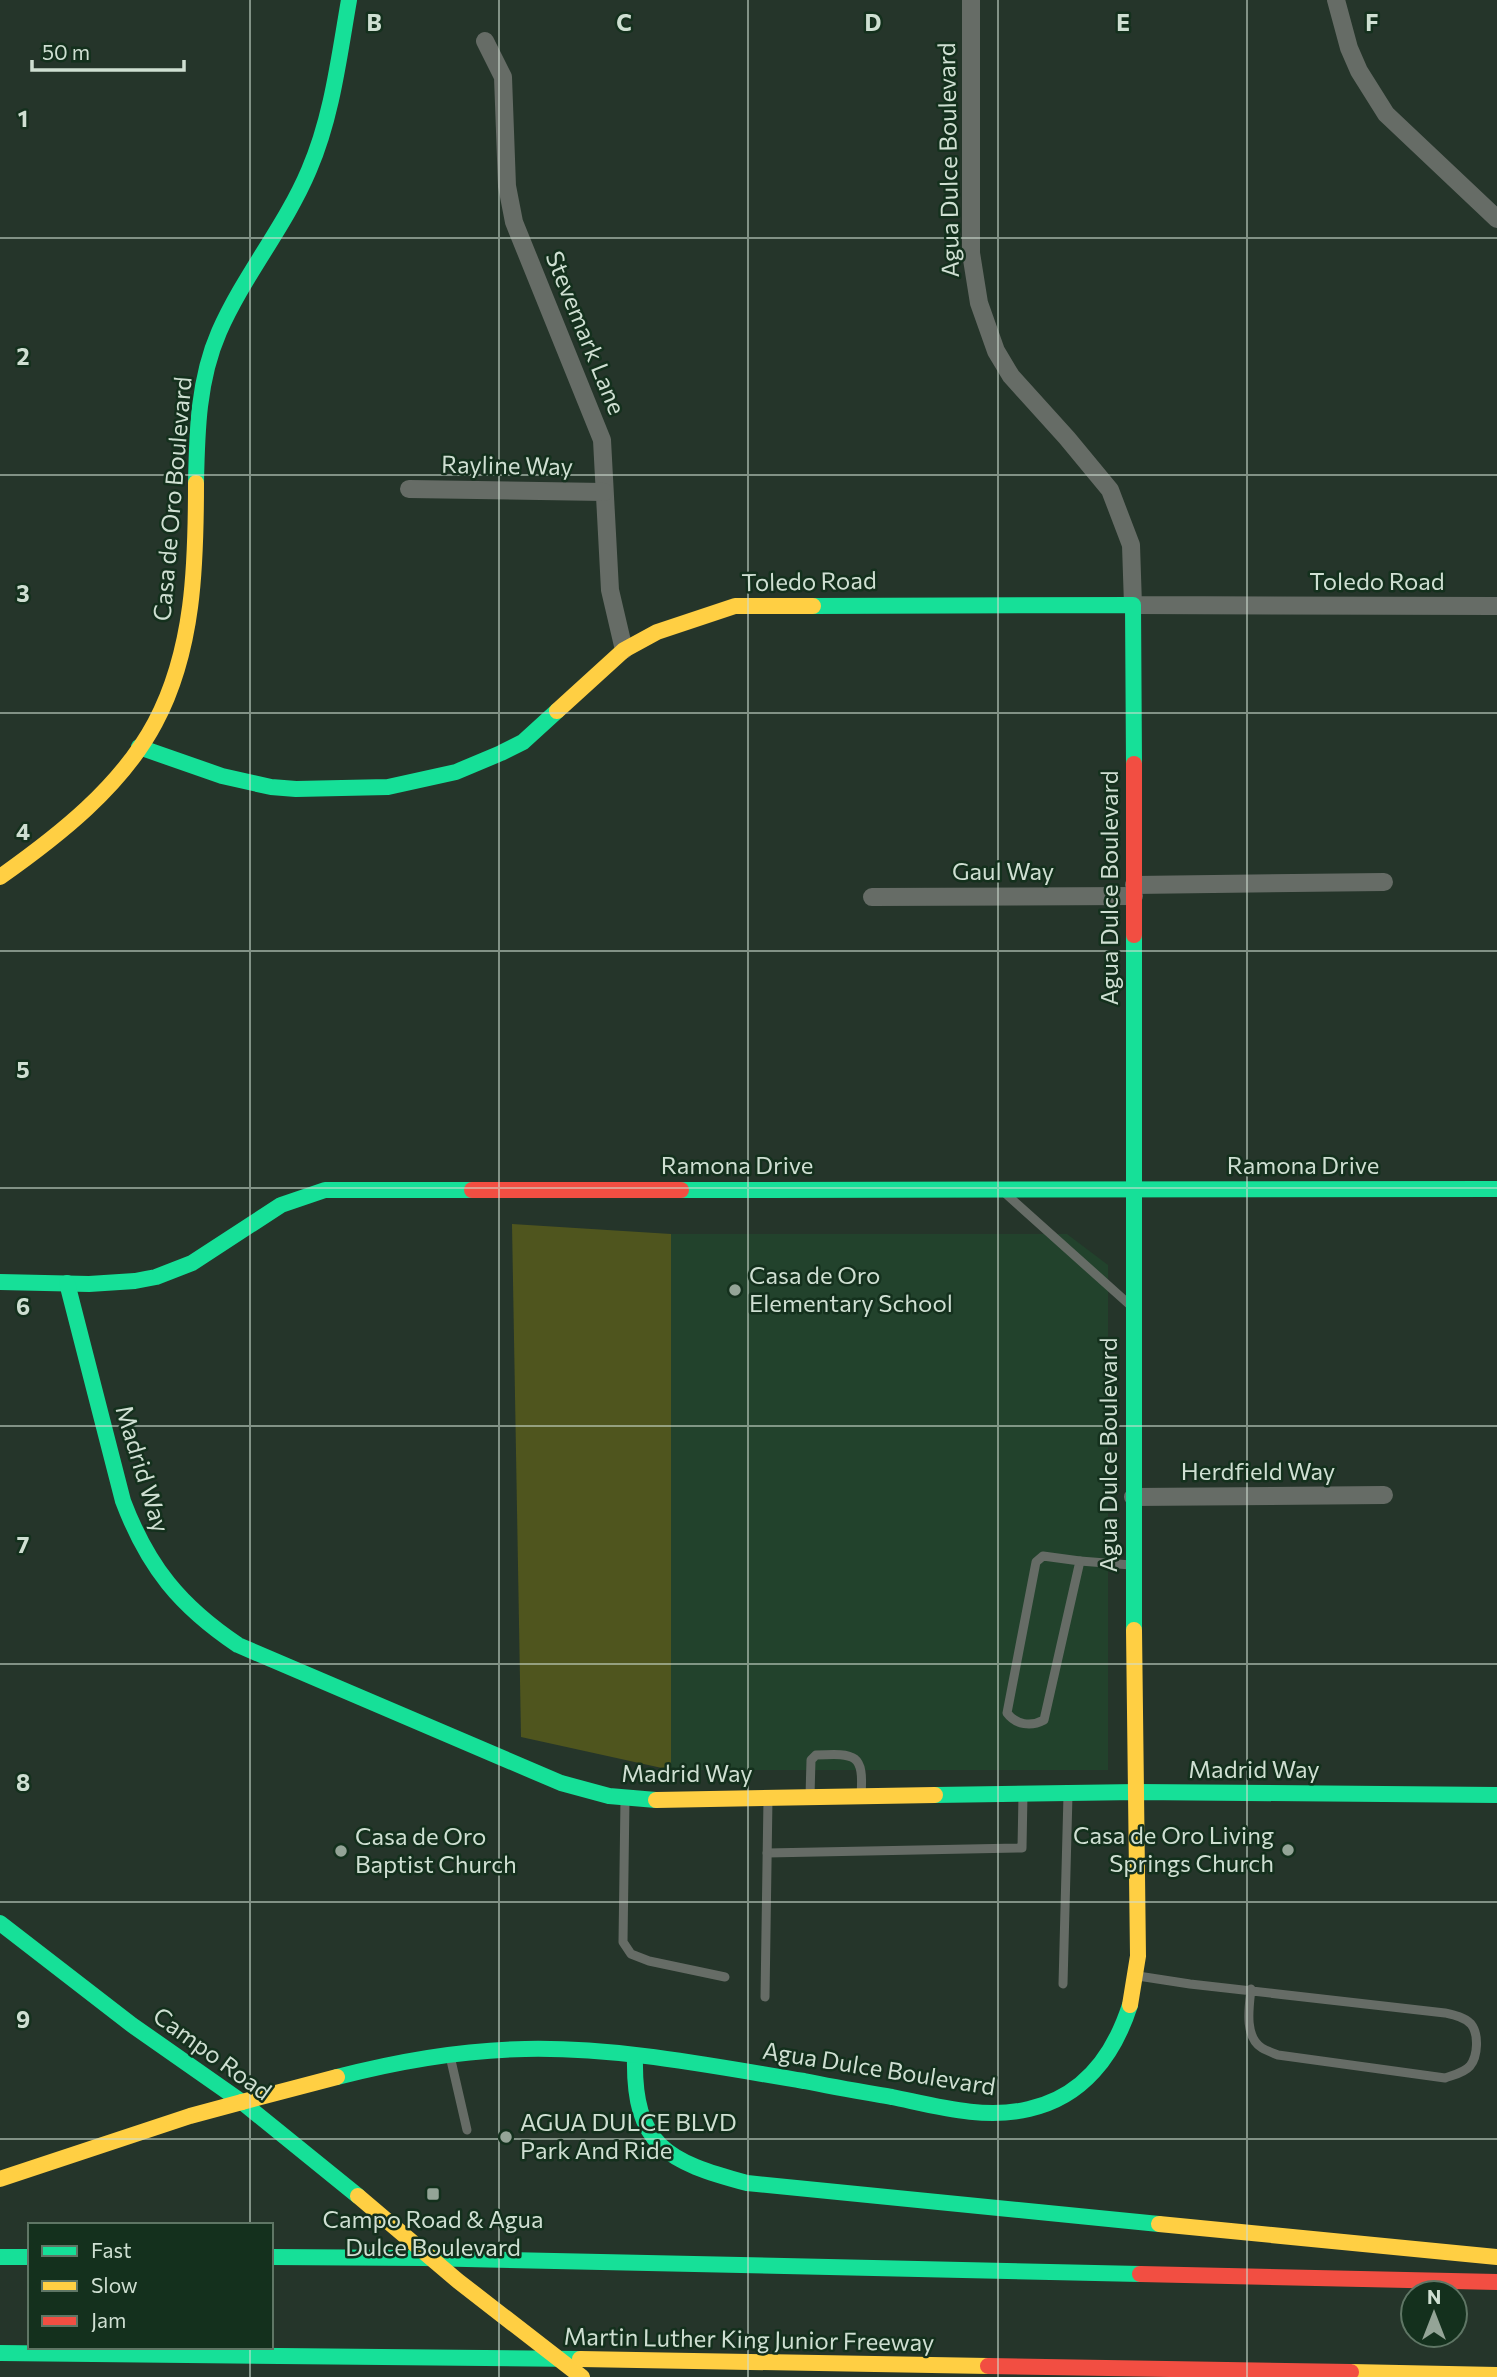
<svg xmlns="http://www.w3.org/2000/svg" width="1497" height="2377" viewBox="0 0 1497 2377" font-family="Commissioner,sans-serif">
<style>
.built{fill:#22422c}
.green{fill:#4f551e}
.lines{fill:none;stroke-linecap:round;stroke-linejoin:round}
.lane{stroke:#666c66;stroke-width:9}
.street{stroke:#666c66;stroke-width:18}
.fast{stroke:#16e098;stroke-width:16}
.slow{stroke:#ffcf43;stroke-width:16}
.jam{stroke:#f24e42;stroke-width:16}
.grid{fill:none;stroke:#cfdfd2;stroke-width:2;stroke-opacity:0.55}
.poi-dot{fill:#94a497;stroke:#14301d;stroke-width:2.5}
.labels{text-anchor:middle;stroke-width:5;stroke-linejoin:round;paint-order:stroke}
.street-label{font-size:24px;fill:#cfdfd2;stroke:#14301d}
.poi-label{font-size:24px;fill:#cfdfd2;stroke:#14301d;text-anchor:start}
.grid-label{font-size:23px;text-anchor:middle;font-weight:bold;fill:#cfdfd2;stroke:#14301d;stroke-width:5;stroke-linejoin:round;paint-order:stroke}
</style>
<rect width="100%" height="100%" fill="#25352a"/>
<polygon class="built" points="671,1234 1067,1234 1108,1265 1108,1770 671,1770"/>
<polygon class="green" points="512,1224 671,1234 671,1770 521,1737"/>
<g class="lines">
<g class="lane">
<polyline points="1006,1194 1131,1306"/>
<path d="M1043,1556L1080,1561L1044,1720C1031,1727 1016,1725 1007,1713L1036,1562Z"/>
<polyline points="1080,1561 1131,1565"/>
<path d="M810,1796L811,1760L816,1755C856,1753 864,1754 861,1795"/>
<polyline points="625,1799 623,1942 631,1954 649,1961 725,1977"/>
<polyline points="767,1853 1022,1848 1023,1794"/>
<path d="M1138,1976L1190,1984L1445,2013C1454,2015 1464,2017 1471,2024C1479,2034 1478,2056 1470,2066C1464,2073 1453,2075 1445,2078L1278,2055C1273,2053 1267,2051 1262,2048C1244,2037 1249,2007 1251,1989"/>
<polyline points="1063,1984 1068,1795"/>
<polyline points="765,1997 768,1798"/>
<polyline points="450,2056 467,2130"/>
</g>
<g class="street">
<polyline points="971,0 971,253 979,303 996,351 1011,376 1067,438 1110,490 1131,545 1133,605 1497,606"/>
<polyline points="1336,0 1349,48 1359,71 1386,114 1497,219"/>
<polyline points="485,41 503,77 507,186 514,222 602,440 610,590 624,650"/>
<polyline points="409,489 604,492"/>
<polyline points="1134,885 1384,882"/>
<polyline points="872,897 1134,896"/>
<polyline points="1133,1497 1384,1495"/>
</g>
<g class="fast">
<path d="M196,483C197,432 198,380 219,332C244,275 285,227 309,170C332,117 339,57 349,0"/>
<polyline points="813,606 1133,605 1134,764"/>
<polyline points="139,747 222,776 271,787 296,789 388,787 456,772 501,753 523,742 557,711"/>
<polyline points="681,1190 1497,1189"/>
<polyline points="0,1282 89,1284 135,1281 156,1277 192,1263 281,1205 325,1190 472,1190"/>
<path d="M67,1283L123,1501C148,1567 180,1606 238,1645L561,1783L609,1796L656,1800"/>
<polyline points="1134,1630 1134,935"/>
<polyline points="935,1795 1137,1792 1497,1795"/>
<polyline points="0,1923 132,2025 242,2102 358,2196"/>
<path d="M635,2057C633,2146 668,2162 747,2183L1159,2224"/>
<path d="M337,2077C399,2061 461,2050 525,2049C618,2047 712,2066 804,2081C833,2087 863,2092 892,2097C936,2106 984,2120 1029,2109C1083,2097 1114,2055 1130,2005"/>
<polyline points="0,2257 30,2257"/>
<polyline points="271,2257 423,2258 1140,2274"/>
<polyline points="0,2353 580,2359"/>
</g>
<g class="slow">
<polyline points="557,711 624,650 657,632 735,606 813,606"/>
<path d="M0,877C58,836 121,787 155,723C194,650 196,565 196,483"/>
<polyline points="656,1800 935,1795"/>
<polyline points="1130,2005 1138,1956 1134,1630"/>
<polyline points="242,2102 337,2077"/>
<polyline points="0,2179 190,2116 242,2102"/>
<polyline points="358,2196 458,2281 582,2377"/>
<polyline points="1159,2224 1497,2257"/>
<polyline points="580,2359 988,2366"/>
<polyline points="1351,2372 1497,2375"/>
</g>
<g class="jam">
<polyline points="1134,764 1134,935"/>
<polyline points="472,1190 681,1190"/>
<polyline points="1140,2274 1497,2282"/>
<polyline points="988,2366 1351,2372"/>
</g>
</g>
<path class="grid" d="M250,0V2225M499,0V2377M748,0V2377M998,0V2377M1247,0V2377M0,238H1497M0,475H1497M0,713H1497M0,951H1497M0,1188H1497M0,1426H1497M0,1664H1497M0,1902H1497M0,2139H1497M250,2347V2377"/>
<g class="poi-dot">
<circle cx="735" cy="1290" r="7"/>
<circle cx="1288" cy="1850" r="7"/>
<circle cx="341" cy="1851" r="7"/>
<circle cx="506" cy="2137" r="7"/>
<rect x="426" y="2187" width="14" height="14" rx="3.5"/>
</g>
<g class="labels">
<g class="street-label">
<text transform="translate(949 160) rotate(-91)" y="8">Agua Dulce Boulevard</text>
<text transform="translate(585 333) rotate(68)" y="8">Stevemark Lane</text>
<text transform="translate(507 466) rotate(1)" y="8">Rayline Way</text>
<text transform="translate(173 499) rotate(-85)" y="8">Casa de Oro Boulevard</text>
<text transform="translate(809 582) rotate(-1)" y="8">Toledo Road</text>
<text x="1377" y="590">Toledo Road</text>
<text x="1003" y="880">Gaul Way</text>
<text transform="translate(1110 888) rotate(-90)" y="8">Agua Dulce Boulevard</text>
<text x="737" y="1174">Ramona Drive</text>
<text x="1303" y="1174">Ramona Drive</text>
<text transform="translate(1109 1455) rotate(-90)" y="8">Agua Dulce Boulevard</text>
<text transform="translate(142 1469) rotate(73)" y="8">Madrid Way</text>
<text x="1258" y="1480">Herdfield Way</text>
<text x="1254" y="1778">Madrid Way</text>
<text x="687" y="1782">Madrid Way</text>
<text transform="translate(212 2054) rotate(36)" y="8">Campo Road</text>
<text transform="translate(879 2069) rotate(9)" y="8">Agua Dulce Boulevard</text>
<text transform="translate(749 2340) rotate(1)" y="8">Martin Luther King Junior Freeway</text>
</g>
<g class="poi-label">
<text x="749" y="1284">Casa de Oro<tspan x="749" dy="28">Elementary School</tspan></text>
<text x="1274" y="1844" text-anchor="end">Casa de Oro Living<tspan x="1274" dy="28">Springs Church</tspan></text>
<text x="355" y="1845">Casa de Oro<tspan x="355" dy="28">Baptist Church</tspan></text>
<text x="520" y="2131">AGUA DULCE BLVD<tspan x="520" dy="28">Park And Ride</tspan></text>
<text x="433" y="2228" text-anchor="middle">Campo Road &amp; Agua<tspan x="433" dy="28">Dulce Boulevard</tspan></text>
</g>
</g>
<g class="grid-label">
<text x="374" y="31">B</text>
<text x="624" y="31">C</text>
<text x="873" y="31">D</text>
<text x="1123" y="31">E</text>
<text x="1372" y="31">F</text>
<text x="23" y="127">1</text>
<text x="23" y="365">2</text>
<text x="23" y="602">3</text>
<text x="23" y="840">4</text>
<text x="23" y="1078">5</text>
<text x="23" y="1315">6</text>
<text x="23" y="1553">7</text>
<text x="23" y="1791">8</text>
<text x="23" y="2028">9</text>
</g>
<rect x="28" y="2223" width="245" height="126" fill="#14301d" stroke="#5f7665" stroke-width="2"/>
<rect x="42" y="2246" width="35" height="10" fill="#16e098" stroke="#5f7665" stroke-width="2"/>
<text x="91" y="2258" font-size="21" fill="#cfdfd2">Fast</text>
<rect x="42" y="2281" width="35" height="10" fill="#ffcf43" stroke="#5f7665" stroke-width="2"/>
<text x="91" y="2293" font-size="21" fill="#cfdfd2">Slow</text>
<rect x="42" y="2316" width="35" height="10" fill="#f24e42" stroke="#5f7665" stroke-width="2"/>
<text x="91" y="2328" font-size="21" fill="#cfdfd2">Jam</text>
<g transform="translate(1434 2314)"><circle r="33" fill="#14301d" stroke="#5f7665" stroke-width="2"/>
<path d="M0-5L12 26L0 18L-12 26Z" fill="#94a497"/>
<text y="-10" font-size="19" font-weight="bold" text-anchor="middle" fill="#cfdfd2">N</text>
</g>
<path d="M32 60v10h152v-10" fill="none" stroke="#cfdfd2" stroke-width="3.5"/>
<text x="42" y="60" font-size="21" fill="#cfdfd2" stroke="#14301d" stroke-width="5" paint-order="stroke">50 m</text>
</svg>
